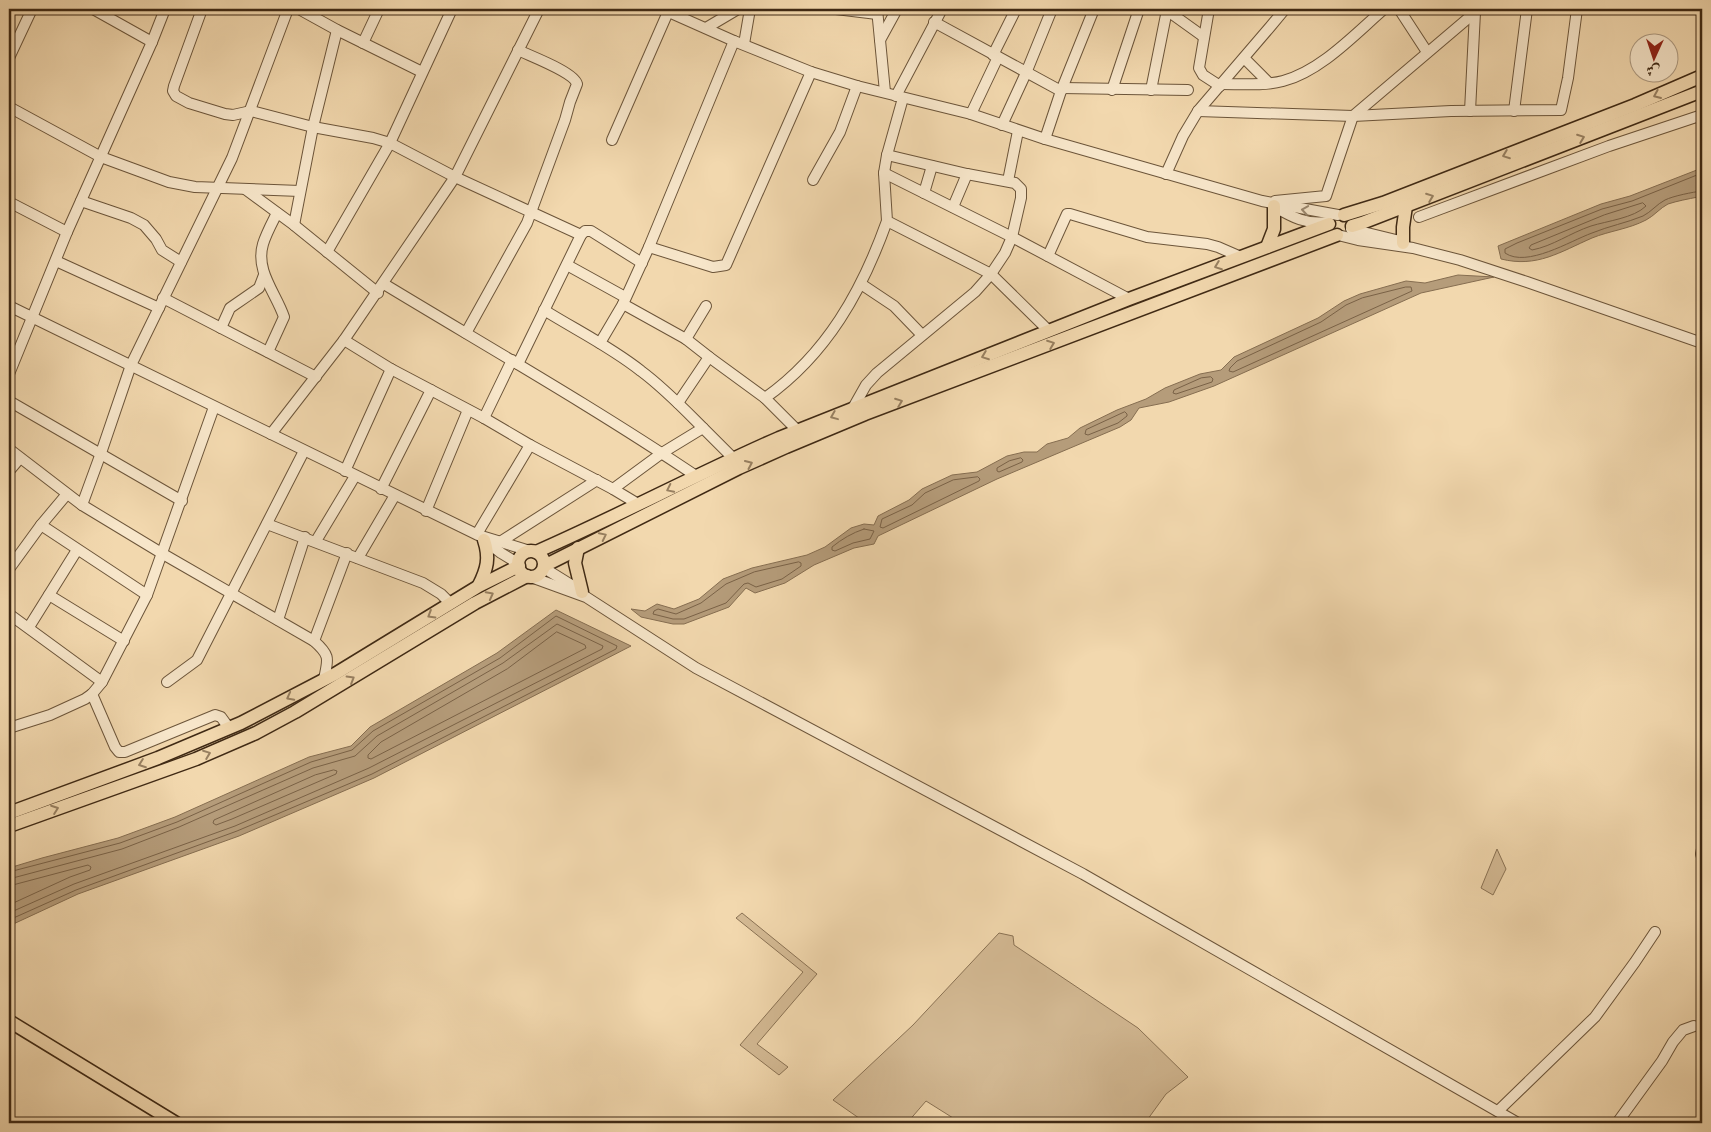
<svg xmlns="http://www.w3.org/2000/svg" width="1711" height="1132" viewBox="0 0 1711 1132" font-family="'IM FELL English',Amiri,serif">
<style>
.green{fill:#d4ba94;stroke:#8a7254}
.water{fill:#b59c7a;stroke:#866e51}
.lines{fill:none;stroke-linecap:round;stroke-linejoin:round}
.shore{stroke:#7a6247;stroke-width:1}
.minor-casing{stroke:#6c553a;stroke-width:12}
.major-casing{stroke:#3f2914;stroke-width:15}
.minor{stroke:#f7e6ca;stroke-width:10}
.major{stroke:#f2d8ae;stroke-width:12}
.oneway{stroke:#988061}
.oneway2{stroke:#9b886f}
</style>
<rect width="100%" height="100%" fill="#f2d8ae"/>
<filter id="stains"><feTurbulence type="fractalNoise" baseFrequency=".004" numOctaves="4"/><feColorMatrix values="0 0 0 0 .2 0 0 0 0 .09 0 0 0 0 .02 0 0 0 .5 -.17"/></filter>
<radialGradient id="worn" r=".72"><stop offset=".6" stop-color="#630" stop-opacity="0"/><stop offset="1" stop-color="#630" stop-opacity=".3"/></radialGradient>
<g class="green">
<polygon points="1497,849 1506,869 1493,895 1481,888"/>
<polygon points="742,913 817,974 757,1044 788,1067 779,1075 740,1045 803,972 736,918"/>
<polygon points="999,933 1013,936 1014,945 1138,1028 1188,1077 1166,1094 1145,1123 961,1123 926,1101 907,1123 866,1123 833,1100 913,1025"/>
</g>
<g class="water">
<path d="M1702,168V195L1698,197C1688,199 1677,201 1668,204C1660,208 1654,216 1646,220C1629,229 1609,231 1592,238C1560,252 1537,268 1501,259L1498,246L1601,204L1630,196Z"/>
<polygon points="1458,275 1494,277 1421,293 1214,386 1169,402 1139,408 1131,420 1120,427 997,479 878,536 874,544 854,548 814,565 785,583 755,593 746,588 729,607 684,624 673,624 641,617 631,609 645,611 657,604 674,609 699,599 723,579 752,568 807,555 825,547 851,528 864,524 874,525 878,516 909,500 922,489 952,475 977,472 1007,456 1024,452 1037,452 1047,444 1068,438 1080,428 1117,410 1146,399 1165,388 1200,374 1221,370 1234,357 1318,318 1344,301 1360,294 1406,281 1425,283"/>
<polygon points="556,610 631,646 374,778 239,836 78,894 9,926 9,868 42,858 118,838 175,817 309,757 351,746 370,727 497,653"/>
</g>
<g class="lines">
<g class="shore">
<path d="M1702,173L1632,201L1602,209L1517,243L1505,249V253C1527,268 1570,241 1592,233C1609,226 1626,223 1643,216C1651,212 1657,204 1665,200C1673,196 1693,192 1702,191"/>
<path d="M1643,203L1646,206C1634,218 1607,221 1591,226C1570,233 1553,246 1532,250L1529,248L1531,245L1604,215Z"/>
<polygon points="1406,287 1411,287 1412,291 1233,372 1229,371 1230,368 1237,361 1321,322 1346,305 1362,298"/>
<polygon points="1211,377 1213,379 1212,382 1176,394 1173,393 1174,390 1201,378"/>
<polygon points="1125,412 1127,414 1127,416 1118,423 1088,435 1085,434 1086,430"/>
<polygon points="1021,458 1023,460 1022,462 999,472 997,471 997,468 1009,461"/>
<polygon points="978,477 980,479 979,481 883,528 880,527 882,519 912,505 925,493 953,480"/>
<path d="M864,529L874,531L870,539L853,543L835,551L832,550V547C842,539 852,533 864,529Z"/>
<polygon points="799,562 801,563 801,566 782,579 756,587 748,583 744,584 726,603 684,619 673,619 653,614 654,611 658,609 676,614 701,603 726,584 754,572"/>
<polygon points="557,632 585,645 586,648 371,759 368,758 368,755 381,742 507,669"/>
<polygon points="334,770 337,771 336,774 232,819 216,825 213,823 214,820 315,775"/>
<polyline points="9,872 120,843 177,822 311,762 352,750 373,731 500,658 556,616 617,646 616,649 372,774 237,831 76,890 9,920"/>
<polyline points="9,879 122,849 179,827 313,768 355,756 377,736 503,663 557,624 603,646 602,649 369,768 235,826 74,884 9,913"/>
<polyline points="9,886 88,865 91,867 90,870 70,877 9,905"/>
</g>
<defs>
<g id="minor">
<polyline points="93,9 152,42"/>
<polyline points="202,9 174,86 173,91 176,96 189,103 225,114 233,115 251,111 313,127 373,138 390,143 455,177 581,235"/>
<polyline points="299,9 337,30 422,72"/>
<polyline points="662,9 734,41 811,72 857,86 971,114 1045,139 1262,201 1338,215"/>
<polyline points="836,9 877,14"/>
<polyline points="877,9 885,92"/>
<polyline points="1165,9 1204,37"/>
<polyline points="1209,9 1199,68 1203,75 1220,86"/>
<polyline points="1399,9 1427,52"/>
<polyline points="934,22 1061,91"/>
<polyline points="706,28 738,9"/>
<polyline points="880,40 897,9"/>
<polyline points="363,43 379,9"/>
<polyline points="744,44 750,9"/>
<polyline points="993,55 1016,9"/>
<polyline points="9,58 32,9"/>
<polyline points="1244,58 1269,83"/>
<path d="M1221,84C1241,84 1264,86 1283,81C1321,71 1355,34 1384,9"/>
<polyline points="1062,88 1188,90"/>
<polyline points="1112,90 1139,9"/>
<polyline points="1151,90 1167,10"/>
<polyline points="896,96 942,9"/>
<polyline points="903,98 887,155 884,173 887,221 991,274 1049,331"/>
<polyline points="9,107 101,157 169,182 195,187 300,191"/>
<polyline points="1198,111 1353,116 1451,111 1561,110 1568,78 1577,9"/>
<polyline points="1470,111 1475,12"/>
<polyline points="1514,111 1527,9"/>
<polyline points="971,114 998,57"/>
<polyline points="1002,125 1026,73 1052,9"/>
<polyline points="1045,139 1061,91 1094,9"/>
<polyline points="612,140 668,12"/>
<polyline points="884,173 1012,237 1129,299"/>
<polyline points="1166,174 1183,136 1198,111 1270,27 1285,9"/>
<polyline points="813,180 840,132 857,86"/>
<polyline points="1008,181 1018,131"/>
<polyline points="245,189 294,225 378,293"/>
<polyline points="924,193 932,166"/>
<polyline points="81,201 131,218 144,225 156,239 162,250 181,262"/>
<polyline points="1275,201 1326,196 1353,116 1479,9"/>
<polyline points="9,202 67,232"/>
<polyline points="953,207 967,174"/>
<path d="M1275,207C1292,217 1307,225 1327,222"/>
<polyline points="1419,217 1609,146 1702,115"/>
<polyline points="294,225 313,127 337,30"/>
<polyline points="1351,229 1396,240"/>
<polyline points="1342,236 1358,240 1413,248 1460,260 1527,282 1702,343"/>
<polyline points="649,247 713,267 726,265 811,72"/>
<polyline points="327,252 390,143 452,9"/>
<polyline points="1048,256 1067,214 1070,214 1147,237 1207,244 1218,247 1241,257"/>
<polyline points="56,261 159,308"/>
<polyline points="567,265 625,297"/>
<path d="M384,284C488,347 595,408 696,476"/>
<polyline points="861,284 894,306 922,335"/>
<polyline points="163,298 316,377"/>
<polyline points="623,304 686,339 709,357 678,403"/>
<polyline points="9,306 478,535 530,551"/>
<path d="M544,310C576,330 611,347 641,371C664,388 683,408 703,428L662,453L613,489"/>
<polyline points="221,328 230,308 259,288 264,275"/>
<path d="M466,333L527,223L565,120L570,102L577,84C574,72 530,56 518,50"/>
<polyline points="686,339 706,306"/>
<polyline points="344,340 391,369 484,418 530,445 613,489 638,504"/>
<polyline points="600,343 623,304 649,247 734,41"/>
<path d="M268,352L284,317C276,293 255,271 263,244C266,234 272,223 277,213"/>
<polyline points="709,357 765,398"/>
<polyline points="518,364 581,235 585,231 591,231 642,263"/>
<polyline points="9,374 67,232 152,42 165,9"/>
<polyline points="9,401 182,501"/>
<polyline points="853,408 866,385 877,373 975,292 991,274 1005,253 1012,237 1021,198 1021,189 1015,183 967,174 887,155"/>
<polyline points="484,418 512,360"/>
<polyline points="703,428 733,458"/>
<path d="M798,431L765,398C827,354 862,291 887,221"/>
<polyline points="271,434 344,340 455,177 539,9"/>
<path d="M9,449L82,505L163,554L314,641C331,656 328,659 324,679"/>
<polyline points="9,471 20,458"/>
<polyline points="345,471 391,369"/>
<polyline points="381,489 431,390"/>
<polyline points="82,505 101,453 131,365 232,158 288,9"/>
<polyline points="426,511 468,410"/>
<polyline points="267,524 423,583 441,594 450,603"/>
<polyline points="41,525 147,595"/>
<polyline points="477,534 530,445"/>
<polyline points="483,539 501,553 519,564"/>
<polyline points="316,541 355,476"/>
<polyline points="500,542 597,480"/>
<polyline points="358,558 395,495"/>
<polyline points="544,568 581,591"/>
<polyline points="9,569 41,525 67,494"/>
<polyline points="531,577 586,597 696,668 1083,874 1518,1123"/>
<polyline points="49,595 124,641"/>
<polyline points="9,614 102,682"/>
<polyline points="278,620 305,537"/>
<polyline points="29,627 77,550"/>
<polyline points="314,641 347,553"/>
<polyline points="167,682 197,660 304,451"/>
<polyline points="92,694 115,747 119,752 125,752 215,715 221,717 229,728"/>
<polyline points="9,728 50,715 85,699 92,694 102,682 147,595 214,407"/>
<polyline points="1702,849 1701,854 1702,857"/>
<polyline points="1498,1111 1595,1017 1635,962 1655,932"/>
<polyline points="1617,1123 1662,1061 1673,1042 1683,1030 1694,1026"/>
</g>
<g id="major">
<polyline points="1344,215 1383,203 1635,105 1702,76"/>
<polyline points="1352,226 1362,223 1702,91"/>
<polyline points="1403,243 1403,227 1406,206"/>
<polyline points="1267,247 1274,229 1274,206"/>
<polyline points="578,548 575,563 582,592"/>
<circle cx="531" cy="564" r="13"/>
<path d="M536,552C618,516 697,474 779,438L1129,299L1329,224"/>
<polyline points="544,566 739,468 786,447 865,414 1337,235"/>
<path d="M479,585C487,569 490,558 484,540"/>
<polyline points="9,813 158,758 241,723 335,674 479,586 519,566"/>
<polyline points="9,826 196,759 256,733 295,712 475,603 527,576"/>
<polyline points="9,1021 176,1123"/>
</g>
</defs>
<use href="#minor" class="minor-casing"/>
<use href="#major" class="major-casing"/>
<use href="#minor" class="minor"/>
<use href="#major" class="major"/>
</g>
<defs><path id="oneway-chevron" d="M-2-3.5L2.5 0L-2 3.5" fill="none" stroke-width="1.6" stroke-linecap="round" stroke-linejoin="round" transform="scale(1.25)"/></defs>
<g class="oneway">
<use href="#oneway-chevron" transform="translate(1657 95) rotate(157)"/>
<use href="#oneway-chevron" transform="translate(1581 138) rotate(-21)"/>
<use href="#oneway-chevron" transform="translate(1506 155) rotate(159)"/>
<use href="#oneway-chevron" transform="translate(1430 197) rotate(-21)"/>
<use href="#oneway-chevron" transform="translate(1218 266) rotate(159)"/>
<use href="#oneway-chevron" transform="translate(1051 344) rotate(-21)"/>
<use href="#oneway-chevron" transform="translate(985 356) rotate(159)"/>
<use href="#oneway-chevron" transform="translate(899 402) rotate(-21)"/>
<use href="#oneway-chevron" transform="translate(834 416) rotate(158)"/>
<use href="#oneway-chevron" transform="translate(749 464) rotate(-24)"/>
<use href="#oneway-chevron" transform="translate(670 489) rotate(154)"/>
<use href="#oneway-chevron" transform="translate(603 536) rotate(-26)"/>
<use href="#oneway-chevron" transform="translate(490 595) rotate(-28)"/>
<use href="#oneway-chevron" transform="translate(431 615) rotate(149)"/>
<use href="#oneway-chevron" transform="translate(351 679) rotate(-31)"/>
<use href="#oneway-chevron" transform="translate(290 697) rotate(152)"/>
<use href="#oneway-chevron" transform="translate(207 754) rotate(-21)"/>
<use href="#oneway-chevron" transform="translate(142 764) rotate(160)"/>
<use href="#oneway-chevron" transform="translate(55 809) rotate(-20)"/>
</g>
<use class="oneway2" href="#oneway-chevron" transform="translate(1305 210) rotate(-171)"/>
<rect width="1711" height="1132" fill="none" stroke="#f2d8ae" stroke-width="30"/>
<rect x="10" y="10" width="1691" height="1112" fill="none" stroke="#3f2914" stroke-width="2.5"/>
<rect x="15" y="15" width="1681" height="1102" fill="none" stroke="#3f2914"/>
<g transform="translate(1654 58) rotate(183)"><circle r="24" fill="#f7e6ca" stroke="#ad9a81"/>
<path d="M0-4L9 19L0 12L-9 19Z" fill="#8f2418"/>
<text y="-8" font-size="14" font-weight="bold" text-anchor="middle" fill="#3f2914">ش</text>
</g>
<rect width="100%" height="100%" filter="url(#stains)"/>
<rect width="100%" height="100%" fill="url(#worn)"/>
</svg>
